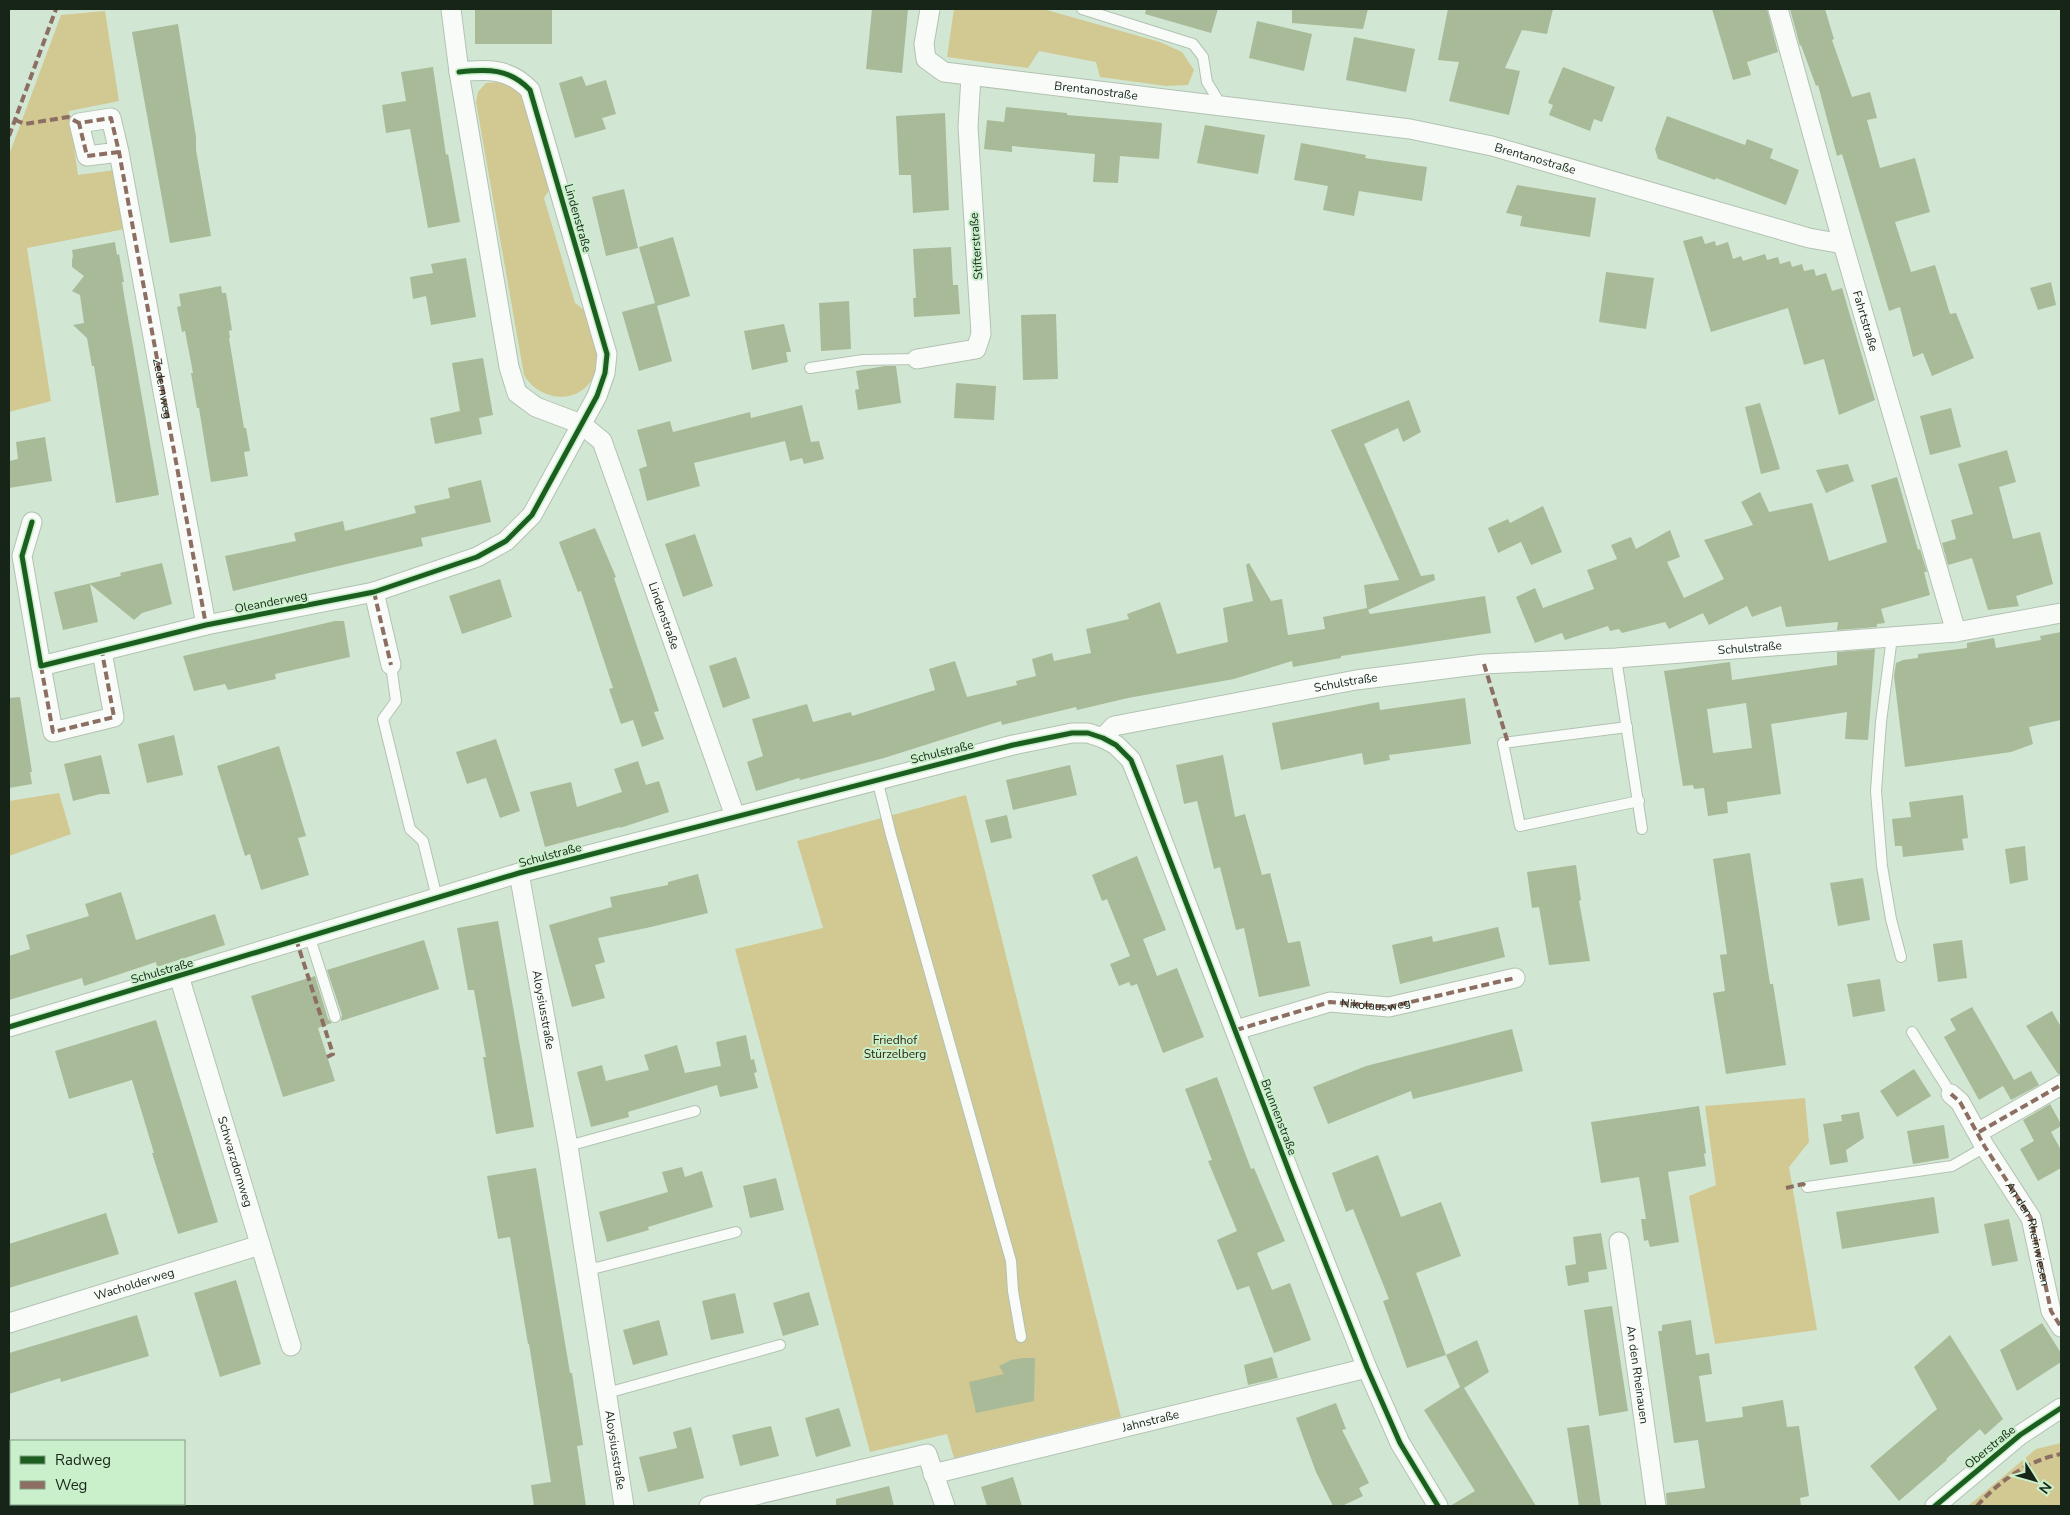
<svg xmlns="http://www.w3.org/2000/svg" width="2070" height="1515" viewBox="0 0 2070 1515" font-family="'Nunito Sans',sans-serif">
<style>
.green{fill:#d2c892}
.building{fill:#a8ba98;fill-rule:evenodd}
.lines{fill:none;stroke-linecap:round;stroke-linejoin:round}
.lane-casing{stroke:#b2c2b2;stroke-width:12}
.street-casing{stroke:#b2c2b2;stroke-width:21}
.lane{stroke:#f8fbf8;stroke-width:10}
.street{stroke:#f8fbf8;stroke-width:19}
.quiet{stroke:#8d6e63;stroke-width:4;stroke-dasharray:8 4;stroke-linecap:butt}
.cycleway-casing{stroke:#caefcb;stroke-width:8}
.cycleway{stroke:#1b5e20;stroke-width:5}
.labels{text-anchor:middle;stroke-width:4;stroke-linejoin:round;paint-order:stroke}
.street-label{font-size:12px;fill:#172518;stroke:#caefcb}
.park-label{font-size:12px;fill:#322812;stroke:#caefcb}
</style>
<rect width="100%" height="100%" fill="#d2e7d3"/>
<g class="green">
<polygon points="954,9 1043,9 1160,42 1182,52 1194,70 1188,85 1166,86 1100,77 1096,62 1039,51 1028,68 947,57"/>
<polygon points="105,11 119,101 69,111 78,175 115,170 125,229 27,248 51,401 9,412 9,155 61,15"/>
<path d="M499,82L512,85L523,93L551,187L544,198L575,303C590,314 589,316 594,334C597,343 600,351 599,360C599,365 596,370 594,375C581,406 539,402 524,375L476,102L478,92L486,83Z"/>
<polygon points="59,793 71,834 9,856 9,801"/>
<polygon points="966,795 1121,1417 954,1458 947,1434 870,1452 735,949 823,928 797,841"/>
<polygon points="1805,1098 1809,1142 1789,1167 1817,1330 1715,1344 1689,1196 1716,1185 1705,1106"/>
<polygon points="2061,1443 2061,1506 1968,1506 2036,1449"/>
</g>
<g class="building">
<rect x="475" y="9" width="77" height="35"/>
<polygon points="872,9 908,9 902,73 866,69"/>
<polygon points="1146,9 1218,9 1211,33 1145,14"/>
<polygon points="1292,9 1368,9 1363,29 1292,23"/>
<polygon points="1448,9 1553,9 1547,34 1522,30 1505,68 1520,71 1509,115 1449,101 1459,62 1438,60"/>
<polygon points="1712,9 1767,9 1778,52 1747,62 1751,75 1733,80"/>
<polygon points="1790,9 1825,9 1834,39 1832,40 1852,97 1870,92 1877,118 1867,120 1880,168 1915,158 1930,212 1895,222 1911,272 1935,265 1950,314 1956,313 1974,358 1932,376 1923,353 1913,357 1900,307 1889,311 1842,154 1837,156 1818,85 1816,86 1801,45 1800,46"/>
<polygon points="1257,21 1312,34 1304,71 1249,58"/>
<polygon points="178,24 196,137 196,150 211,236 170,243 132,32"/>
<polygon points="1354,37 1415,49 1406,92 1346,80"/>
<polygon points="433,67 446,155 448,154 460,222 428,228 410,129 386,133 382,105 406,101 401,72"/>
<polygon points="1563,67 1615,87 1602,122 1594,119 1590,131 1549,115 1553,105 1548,103"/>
<polygon points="582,76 586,86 606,80 616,114 602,118 606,129 575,138 559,83"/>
<polygon points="1006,107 1067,113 1067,115 1162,123 1159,159 1120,156 1118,183 1093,182 1095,154 1012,146 1012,152 984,149 987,120 1004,122"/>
<polygon points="945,113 949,210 913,213 911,175 899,175 896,116"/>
<polygon points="1667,116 1745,145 1747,139 1773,149 1770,158 1799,170 1786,205 1716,178 1715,180 1658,159 1655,149"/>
<polygon points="1205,125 1265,135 1258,174 1197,163"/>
<polygon points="1301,143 1366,155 1365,158 1427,167 1422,201 1359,191 1354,216 1323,210 1328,186 1294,180"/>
<polygon points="1517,185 1596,198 1590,237 1520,226 1522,216 1506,213"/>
<polygon points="624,189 638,248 606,256 592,197"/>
<polygon points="1702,236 1705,244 1715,241 1716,246 1728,242 1733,259 1741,256 1743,261 1765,254 1767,260 1778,257 1780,264 1790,261 1792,267 1802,264 1804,271 1814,269 1816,276 1826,273 1832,291 1842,288 1875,400 1839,415 1824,359 1804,365 1788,308 1711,332 1683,241"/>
<polygon points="673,237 690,296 657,306 672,361 639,371 622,312 655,303 639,247"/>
<polygon points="115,242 117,255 119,254 124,282 122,282 124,295 159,495 116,503 94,366 92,366 87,338 73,325 84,323 80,295 72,291 84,276 72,267 72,260 73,256 72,250"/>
<polygon points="951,247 953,285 958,285 960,314 914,317 913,298 916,298 913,249"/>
<polygon points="466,258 476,317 431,325 426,296 413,299 410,277 433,273 431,264"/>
<polygon points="1606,272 1654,278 1646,329 1599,322"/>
<polygon points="2051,282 2056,305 2038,310 2030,288"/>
<polygon points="221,286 222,293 226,293 232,330 229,331 230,338 229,338 244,428 246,428 250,451 244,452 248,476 211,482 199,408 197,408 194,390 191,373 193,373 185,331 182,332 177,307 181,306 179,294"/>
<polygon points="849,301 851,349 821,351 819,303"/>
<polygon points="1056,314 1058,379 1023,380 1021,315"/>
<polygon points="784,324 791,352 786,352 788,362 752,370 744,331"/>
<polygon points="483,358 493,415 479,418 482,434 435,444 430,418 460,411 452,363"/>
<polygon points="885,366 896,366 901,403 858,410 855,390 859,389 856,371"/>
<polygon points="956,383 996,386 994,420 954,418"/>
<polygon points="1409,400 1421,432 1403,442 1398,428 1364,444 1421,576 1434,574 1435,580 1368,610 1370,614 1485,596 1491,633 1341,656 1341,658 1293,667 1292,661 1234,679 1128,698 1077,710 1076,707 1002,725 1001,721 884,758 800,780 799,778 756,791 747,762 763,756 752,719 807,704 813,722 851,712 852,716 935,690 929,669 955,661 967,697 1017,685 1016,681 1036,676 1032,659 1052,653 1054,661 1091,653 1086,629 1129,619 1127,614 1160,602 1177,654 1228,642 1223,608 1253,601 1246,565 1249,563 1271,601 1282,599 1288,635 1325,629 1323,617 1367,608 1364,585 1399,580 1331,430"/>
<polygon points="1760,403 1780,469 1761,474 1745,407"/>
<polygon points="802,405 811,442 819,441 824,459 804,464 802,458 790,461 785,441 694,463 700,486 647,501 639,469 647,466 637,430 670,421 673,432 750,412 751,418"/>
<polygon points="1951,408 1961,447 1930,455 1920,416"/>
<polygon points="45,437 52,481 9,488 9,461 18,459 16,442"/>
<polygon points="2007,450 2016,482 1999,487 2013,539 2040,532 2053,584 2016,596 2019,606 1988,610 1972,558 1948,565 1942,543 1956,539 1951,520 1973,514 1958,464"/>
<polygon points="1848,464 1854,481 1826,493 1816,470"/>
<polygon points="1897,477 1918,550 1920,549 1927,572 1924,572 1930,595 1881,609 1885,623 1877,624 1877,627 1837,630 1838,622 1786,627 1781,606 1752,617 1747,606 1709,625 1703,613 1669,629 1665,622 1622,633 1619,629 1610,631 1608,626 1565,640 1562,633 1535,643 1516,597 1535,588 1543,608 1594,589 1587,570 1617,559 1611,545 1631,537 1636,549 1670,530 1680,557 1667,562 1684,598 1724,579 1704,540 1753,525 1741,502 1760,492 1769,512 1812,503 1829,561 1887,542 1871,485"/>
<polygon points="481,480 491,522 421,538 423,546 233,591 225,556 296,541 294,533 343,521 345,531 416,513 414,506 450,498 448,488"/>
<polygon points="1543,506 1562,552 1531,565 1521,542 1498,553 1488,528 1508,519 1510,523"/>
<polygon points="595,528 616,577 614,578 659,711 654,712 664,739 642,747 633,720 621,724 609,689 613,688 581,591 578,592 559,542"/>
<polygon points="695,534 713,586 683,597 665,544"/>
<polygon points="162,563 172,604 142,613 134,620 90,584 98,622 63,630 54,592 121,576 120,573"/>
<polygon points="500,579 512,617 462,634 449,596"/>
<polygon points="335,621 344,621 350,657 275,674 276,679 228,690 225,684 194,691 183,656"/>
<polygon points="2061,632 2061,720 2029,727 2033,744 2011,752 1905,767 1894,676 1896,663 1903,660 1918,658 1918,654 1967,648 1967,643 1994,638 1996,648 2041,640 2040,636"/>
<path d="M1875,649L1868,740L1845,739L1847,712L1771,724L1781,794L1727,802L1728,813L1708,816L1704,788L1694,789L1693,785L1683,786L1664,671L1730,662L1732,680L1837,665V652ZM1746,703L1752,748L1713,753L1707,709Z"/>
<polygon points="736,657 750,698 723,708 709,666"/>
<polygon points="20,697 32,772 30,772 32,784 9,788 9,698"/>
<polygon points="1465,698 1471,744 1389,755 1390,760 1364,765 1362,753 1281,770 1272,723 1379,702 1380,710"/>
<polygon points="174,735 183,775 147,783 138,744"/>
<polygon points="496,739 520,811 500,818 486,778 467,784 456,752"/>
<polygon points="279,746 306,836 298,838 309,875 261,890 250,854 245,856 217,766"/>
<polygon points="101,755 110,794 100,794 73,801 64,764"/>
<polygon points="1223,755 1235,817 1245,814 1262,875 1270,873 1288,943 1300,941 1310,986 1259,997 1244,928 1236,930 1220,867 1214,869 1197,801 1184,804 1176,765"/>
<polygon points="638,761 646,785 659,781 669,812 620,828 620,827 545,847 530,792 571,782 577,807 622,792 614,769"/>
<polygon points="1070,765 1077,795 1013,810 1006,780"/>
<polygon points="1963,795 1968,838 1962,839 1964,850 1903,857 1902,846 1895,846 1892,819 1911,817 1909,802"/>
<polygon points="1007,815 1012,838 991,843 985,820"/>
<polygon points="2025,846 2028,880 2010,884 2005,849"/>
<polygon points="1750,853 1770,984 1773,984 1786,1065 1726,1074 1713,993 1725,991 1720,955 1727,954 1713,859"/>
<polygon points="1137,856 1166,930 1143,939 1157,976 1177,968 1204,1037 1163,1053 1137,984 1131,986 1129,982 1119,986 1110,964 1130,956 1107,899 1102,901 1092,875"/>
<polygon points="1576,865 1581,900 1579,901 1590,961 1549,965 1539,907 1532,908 1527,872"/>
<polygon points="698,874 708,913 651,927 598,938 605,962 595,965 605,998 572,1007 549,925 612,907 610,897 668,885 668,882"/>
<polygon points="1863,878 1870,920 1838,926 1830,883"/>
<polygon points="121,892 136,940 215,914 225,945 157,967 156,962 84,986 82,978 9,1000 9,956 30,949 26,935 89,916 85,904"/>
<polygon points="498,921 534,1127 496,1134 483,1057 486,1057 474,990 468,990 457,928"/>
<polygon points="1498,927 1505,957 1400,984 1392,945 1432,936 1433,942"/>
<polygon points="424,940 439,989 341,1021 342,1015 327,970"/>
<polygon points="1962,940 1967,978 1938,982 1933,944"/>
<polygon points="315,976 328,1019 332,1023 318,1028 335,1081 283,1097 251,996"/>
<polygon points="1880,979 1885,1011 1853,1017 1847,984"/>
<polygon points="1972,1007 2014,1080 2031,1071 2039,1085 2011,1100 2003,1086 1979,1100 1944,1037 1956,1030 1950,1019"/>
<polygon points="2052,1011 2061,1027 2061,1074 2058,1074 2026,1026"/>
<polygon points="156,1020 218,1222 178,1234 152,1153 154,1153 132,1080 69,1099 55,1051"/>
<polygon points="1512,1029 1523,1071 1413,1099 1411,1091 1328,1124 1313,1087 1366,1066"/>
<polygon points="746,1035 751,1060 754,1059 757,1072 754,1073 758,1088 720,1097 717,1085 628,1112 629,1117 591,1127 577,1072 602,1065 606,1081 649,1070 644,1055 677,1045 685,1073 721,1066 716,1042"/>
<polygon points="1914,1069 1931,1096 1897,1117 1880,1091"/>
<polygon points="1217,1077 1251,1169 1254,1168 1285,1241 1257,1253 1272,1290 1290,1283 1311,1340 1274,1353 1249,1286 1237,1290 1217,1240 1237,1231 1208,1161 1212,1160 1185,1089"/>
<polygon points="2050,1104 2061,1124 2061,1126 2051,1132 2061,1150 2061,1168 2038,1181 2020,1149 2034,1141 2023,1120"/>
<polygon points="1699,1106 1706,1153 1704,1154 1706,1166 1668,1172 1679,1242 1650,1247 1648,1240 1644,1241 1641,1219 1646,1219 1639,1177 1601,1183 1591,1122"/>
<polygon points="1859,1112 1864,1138 1846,1150 1848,1162 1830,1165 1823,1124 1842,1121 1841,1115"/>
<polygon points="1944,1125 1949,1158 1913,1164 1907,1131"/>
<polygon points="1378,1155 1401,1217 1441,1202 1461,1256 1416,1273 1446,1355 1477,1340 1489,1372 1464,1388 1536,1506 1450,1506 1475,1491 1424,1410 1460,1387 1446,1355 1407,1368 1383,1301 1389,1299 1353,1209 1346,1212 1332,1173"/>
<polygon points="682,1167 685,1177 702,1171 713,1207 648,1227 649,1230 607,1242 599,1212 668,1192 662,1172"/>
<polygon points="536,1168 570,1373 572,1373 583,1445 577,1446 586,1506 534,1506 531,1485 551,1482 529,1344 528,1344 510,1237 498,1239 487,1176"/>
<polygon points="776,1178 784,1210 750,1218 743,1186"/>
<polygon points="1934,1197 1939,1233 1842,1249 1836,1212"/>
<polygon points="106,1213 119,1254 9,1288 9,1244"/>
<polygon points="2009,1219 2018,1261 1992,1266 1984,1224"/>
<polygon points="1601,1233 1607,1269 1588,1272 1589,1282 1568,1286 1565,1266 1576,1264 1573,1237"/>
<polygon points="236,1280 261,1364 220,1377 194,1293"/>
<polygon points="809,1292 819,1325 783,1336 773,1303"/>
<polygon points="735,1293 744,1333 711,1340 702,1301"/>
<polygon points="1612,1306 1628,1411 1599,1416 1584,1310"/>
<polygon points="137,1315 149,1356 61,1382 60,1378 9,1394 9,1353"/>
<polygon points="659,1320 668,1355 633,1365 623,1330"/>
<polygon points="1691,1320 1696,1355 1709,1353 1712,1374 1699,1376 1706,1422 1743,1417 1742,1407 1783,1400 1787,1427 1799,1426 1809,1496 1800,1498 1801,1506 1667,1506 1666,1493 1705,1488 1698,1440 1674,1443 1658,1331 1662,1331 1662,1325"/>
<polygon points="2042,1323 2061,1353 2061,1362 2017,1391 2000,1350"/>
<polygon points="1950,1335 2003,1419 1985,1435 1980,1429 1946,1459 1947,1460 1899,1501 1870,1466 1937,1409 1914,1367"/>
<polygon points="1272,1357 1278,1378 1248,1385 1244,1365"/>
<polygon points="1023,1358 1035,1358 1034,1401 976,1413 969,1382 1004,1374 999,1366 1011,1360"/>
<polygon points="1336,1403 1346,1429 1342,1430 1369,1483 1359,1488 1363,1496 1342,1506 1333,1506 1316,1472 1296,1418"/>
<polygon points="839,1408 851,1446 816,1457 805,1418"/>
<polygon points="1589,1425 1601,1506 1579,1506 1567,1428"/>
<polygon points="771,1426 779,1456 740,1466 732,1435"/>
<polygon points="691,1427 704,1478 648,1492 639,1457 677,1448 673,1432"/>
<polygon points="1013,1477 1022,1506 987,1506 981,1487"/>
<polygon points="889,1486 894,1506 836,1506 836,1499"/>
</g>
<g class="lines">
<defs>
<g id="lane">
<polyline points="1082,9 1193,44 1203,57 1207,82 1221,105"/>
<polyline points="810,368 863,360 917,359"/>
<polyline points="1892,637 1881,722 1876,791 1882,866 1891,919 1901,957"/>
<polyline points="1616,658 1642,829"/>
<polyline points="391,665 396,701 383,719 410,829 423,841 437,898"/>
<polyline points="1627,727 1503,743 1520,826 1639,801"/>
<polyline points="877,779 891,835 1011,1261 1013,1291 1021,1337"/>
<polyline points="309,935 335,1017"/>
<polyline points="1912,1032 1951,1094"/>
<polyline points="568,1146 695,1111"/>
<polyline points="1807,1187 1952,1166 1985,1147"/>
<polyline points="588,1270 736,1232"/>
<polyline points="607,1393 780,1345"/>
</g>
<g id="street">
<path id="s1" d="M451,9L459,72L509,367L517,393L536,407L581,424L602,441L735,816"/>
<path id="s2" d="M930,9L924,44L926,59L944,72L1410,129L1492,146L1809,238L1843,244"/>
<path id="s3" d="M1778,9L1843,244L1956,632"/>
<path id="s4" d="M119,152L87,156L79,123L111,118L119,152L206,625"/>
<polyline points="917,359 976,349 981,334 968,127 971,76"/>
<path d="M32,522L22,556L41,666L206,625L374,592L477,557L506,541L532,515L597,396L605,373L607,354L530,90C509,68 487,69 459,72"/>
<polyline points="374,592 391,665"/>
<polyline points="41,666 53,732 114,717 102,652"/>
<path id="s5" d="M1103,738L1114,726L1356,680L1484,664L1616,658L1956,632L2061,613"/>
<path id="s6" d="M519,873L568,1146L624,1506"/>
<path id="s7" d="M179,976L291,1346"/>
<polyline points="9,1027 519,873 1013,745 1072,733 1088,733 1103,738 1116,745 1131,760 1141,785 1292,1179 1367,1368 1400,1443 1438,1506"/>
<path id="s8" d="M1236,1030L1330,1002L1389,1007L1515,978"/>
<path id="s9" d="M1951,1094L1960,1102L1985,1147L2031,1218L2051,1311L2061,1327"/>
<polyline points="1979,1132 2061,1085"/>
<path id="s10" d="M1619,1242L1656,1506"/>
<path id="s11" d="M9,1323L260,1245"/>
<path id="s12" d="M933,1474L1367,1368"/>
<polyline points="709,1506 927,1454 945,1506"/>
<polyline points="1935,1506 2020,1435 2061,1408"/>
</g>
</defs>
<use href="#lane" class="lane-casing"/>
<use href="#street" class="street-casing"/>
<use href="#lane" class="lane"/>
<use href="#street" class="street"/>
<g class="quiet">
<polyline points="15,120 25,124 68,117 79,123"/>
<polyline points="9,136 56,9"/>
<polyline points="119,152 87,156 79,123 111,118 119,152 206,625"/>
<polyline points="374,592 391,665"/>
<polyline points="1484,664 1508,743"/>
<polyline points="41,666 53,732 114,717 102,652"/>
<polyline points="296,939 333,1054 327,1057"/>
<polyline points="1236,1030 1330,1002 1389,1007 1515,978"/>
<polyline points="1951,1094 1960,1102 1985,1147 2031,1218 2051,1311 2061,1327"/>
<polyline points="1979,1132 2061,1085"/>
<polyline points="1786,1188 1803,1184 1807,1187"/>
<path d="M1977,1506C1999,1481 2029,1460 2061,1454"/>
</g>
<defs>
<g id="cycleway">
<path d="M32,522L22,556L41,666L206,625L374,592L477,557L506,541L532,515L597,396L605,373L607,354L530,90C509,68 487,69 459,72"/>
<polyline points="9,1027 519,873 1013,745 1072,733 1088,733 1103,738 1116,745 1131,760 1141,785 1292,1179 1367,1368 1400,1443 1438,1506"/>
<polyline points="1935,1506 2020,1435 2061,1408"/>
</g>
</defs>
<use href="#cycleway" class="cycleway-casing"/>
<use href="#cycleway" class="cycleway"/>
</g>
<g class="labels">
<g class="street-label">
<text dy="4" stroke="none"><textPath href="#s2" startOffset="226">Brentanostraße</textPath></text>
<text dy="4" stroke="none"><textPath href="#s2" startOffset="671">Brentanostraße</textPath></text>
<text transform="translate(578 218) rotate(74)" y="4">Lindenstraße</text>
<text transform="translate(976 246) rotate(-94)" y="4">Stifterstraße</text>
<text dy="4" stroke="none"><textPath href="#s3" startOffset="324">Fahrtstraße</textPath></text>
<text dy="4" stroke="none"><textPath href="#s4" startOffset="374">Zedernweg</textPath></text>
<text transform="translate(271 602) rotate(-11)" y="4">Oleanderweg</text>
<text dy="4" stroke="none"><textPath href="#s1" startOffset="674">Lindenstraße</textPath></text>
<text dy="4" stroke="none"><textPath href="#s5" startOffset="658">Schulstraße</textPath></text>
<text dy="4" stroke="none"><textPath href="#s5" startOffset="252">Schulstraße</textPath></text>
<text transform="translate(942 752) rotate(-14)" y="4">Schulstraße</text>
<text transform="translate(550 855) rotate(-15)" y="4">Schulstraße</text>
<text transform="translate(162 971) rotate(-16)" y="4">Schulstraße</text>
<text dy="4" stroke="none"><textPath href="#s8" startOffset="144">Nikolausweg</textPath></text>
<text dy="4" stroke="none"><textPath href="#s6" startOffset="139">Aloysiusstraße</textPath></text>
<text transform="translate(1279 1117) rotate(69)" y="4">Brunnenstraße</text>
<text dy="4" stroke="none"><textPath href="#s7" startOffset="194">Schwarzdornweg</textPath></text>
<text dy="4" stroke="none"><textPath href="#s9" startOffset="162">An den Rheinwiesen</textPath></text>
<text dy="4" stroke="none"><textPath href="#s11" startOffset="131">Wacholderweg</textPath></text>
<text dy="4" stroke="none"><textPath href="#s10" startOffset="134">An den Rheinauen</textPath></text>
<text dy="4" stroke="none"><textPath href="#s12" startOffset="224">Jahnstraße</textPath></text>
<text transform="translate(1990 1447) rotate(-39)" y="4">Oberstraße</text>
<text dy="4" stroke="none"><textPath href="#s6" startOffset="585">Aloysiusstraße</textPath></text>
</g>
<g class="park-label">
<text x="895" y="1044">Friedhof<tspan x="895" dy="14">Stürzelberg</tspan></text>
</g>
</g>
<rect width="2070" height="1515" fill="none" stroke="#172518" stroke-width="20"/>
<rect x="10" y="1440" width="175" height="65" fill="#caefcb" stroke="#829e83"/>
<rect x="20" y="1456" width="25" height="8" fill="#1b5e20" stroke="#829e83"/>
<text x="55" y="1465" font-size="15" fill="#172518">Radweg</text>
<rect x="20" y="1481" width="25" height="8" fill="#8d6e63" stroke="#829e83"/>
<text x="55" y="1490" font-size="15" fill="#172518">Weg</text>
<g transform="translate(2035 1480) rotate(127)" stroke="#caefcb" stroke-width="4" paint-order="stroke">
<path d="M0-4L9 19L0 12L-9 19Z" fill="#172518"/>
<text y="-8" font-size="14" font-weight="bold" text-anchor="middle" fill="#172518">N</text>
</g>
</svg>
